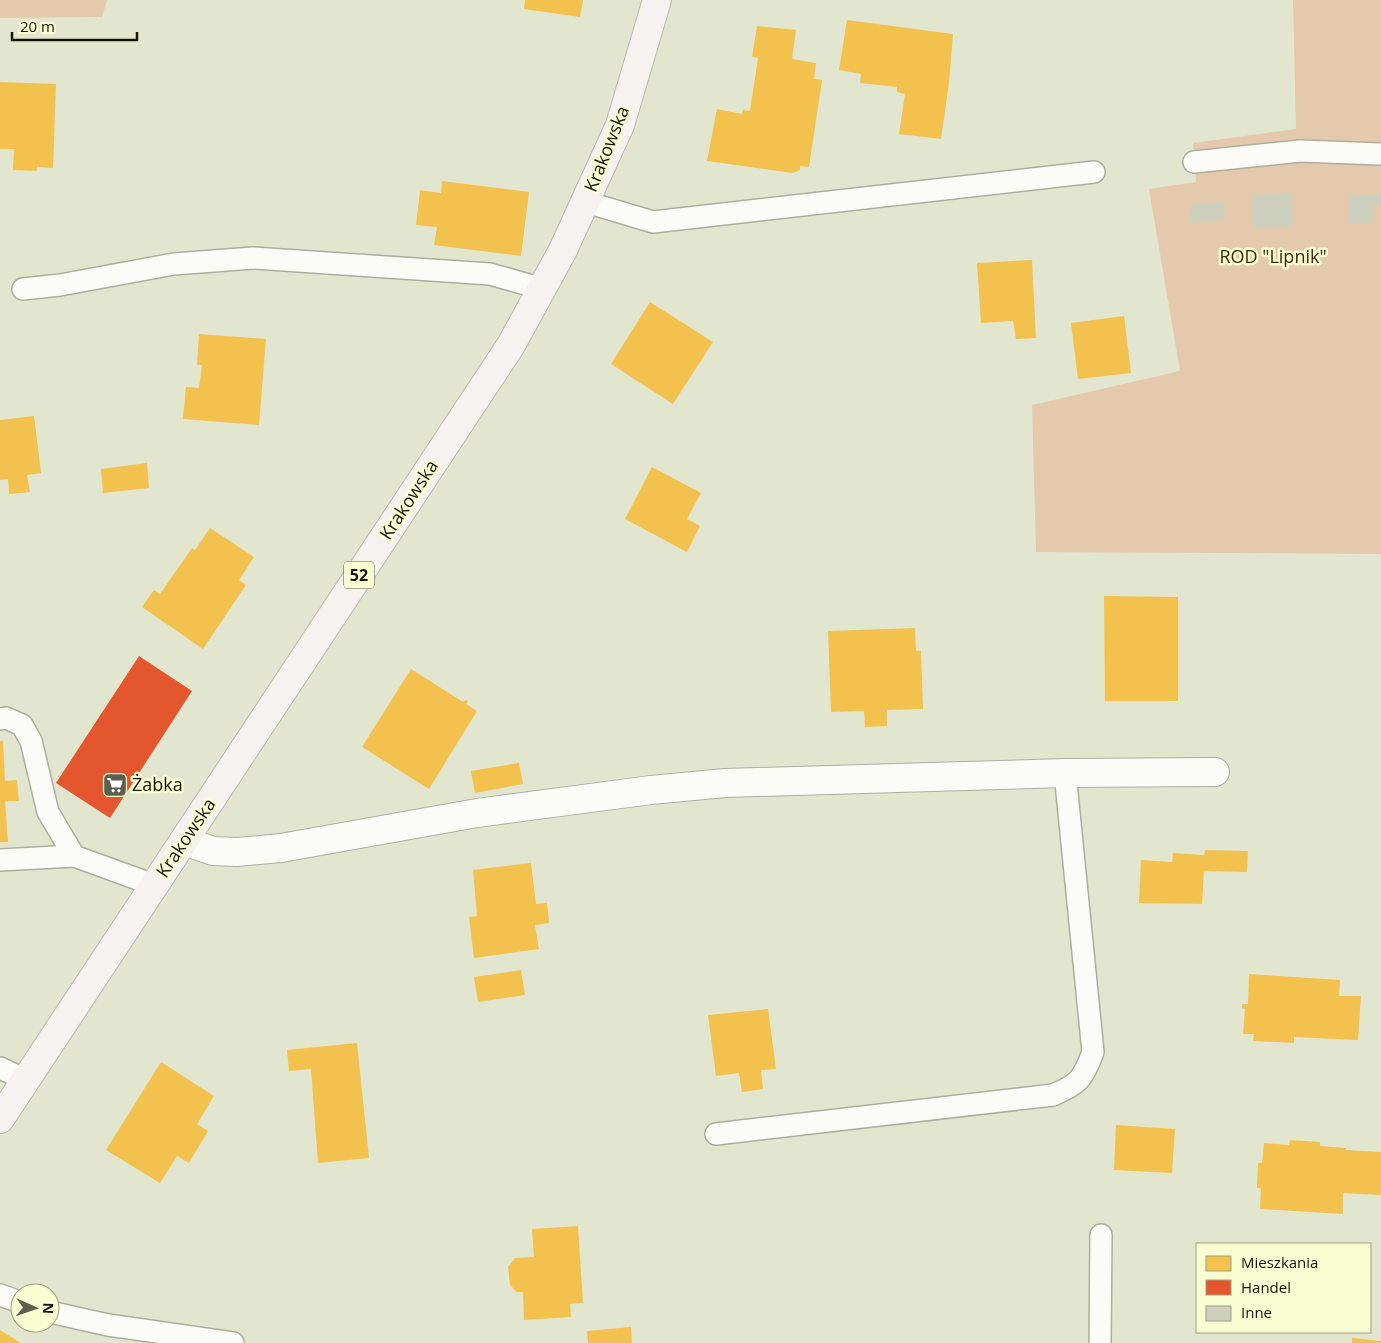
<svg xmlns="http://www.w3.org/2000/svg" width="1381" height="1343" viewBox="0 0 1381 1343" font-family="'Open Sans',sans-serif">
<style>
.green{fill:#e4c9ad}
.homes{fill:#f2c14e}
.shops{fill:#e4572e}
.building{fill:#ced0be}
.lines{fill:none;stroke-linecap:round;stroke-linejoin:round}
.service-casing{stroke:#adaf9e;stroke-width:24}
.minor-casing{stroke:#adaf9e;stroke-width:30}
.primary-casing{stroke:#bbb6ad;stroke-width:30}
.service{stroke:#fbfbf8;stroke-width:21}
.minor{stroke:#fbfbf8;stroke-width:28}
.primary{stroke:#f5f2f0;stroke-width:28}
.labels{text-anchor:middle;stroke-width:5;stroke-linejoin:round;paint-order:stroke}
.shield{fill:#f8fdd2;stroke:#595b44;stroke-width:1}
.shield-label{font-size:16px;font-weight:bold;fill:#151607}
.street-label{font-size:18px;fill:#151607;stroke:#f8fdd2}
.park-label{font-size:18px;fill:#422511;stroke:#f8fdd2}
.poi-label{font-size:18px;fill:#151607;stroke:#f8fdd2;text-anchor:start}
</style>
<rect width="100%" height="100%" fill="#e3e6cf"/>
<g class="green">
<polygon points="0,0 107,0 102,17 0,18"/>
<polygon points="1293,0 1381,0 1381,554 1036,552 1032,405 1180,371 1149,189 1196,182 1193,143 1296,129"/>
</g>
<g class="homes">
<polygon points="525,0 583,0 580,17 524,9"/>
<polygon points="847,20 953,34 949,83 941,139 899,134 905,94 897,92 897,87 860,83 861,74 839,70"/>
<polygon points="757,26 796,30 792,59 816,63 814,79 822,80 809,167 800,166 800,170 793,173 707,161 717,109 742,114 743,110 750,111 758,58 752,57"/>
<polygon points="0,82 56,84 53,168 37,167 37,171 13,170 14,149 0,149"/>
<polygon points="442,181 529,192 521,256 434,245 437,227 416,225 420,190 441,193"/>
<polygon points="1032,260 1036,338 1016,339 1013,321 981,323 977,263"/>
<polygon points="650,302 713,342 673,404 611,364"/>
<polygon points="1124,316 1131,373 1078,379 1071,323"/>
<polygon points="199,334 266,339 259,425 183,419 186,387 199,388 202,365 197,365"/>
<polygon points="34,416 41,473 27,475 30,492 9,494 8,479 0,480 0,420"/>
<polygon points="147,463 149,488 103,493 101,469"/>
<polygon points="652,467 701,493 687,519 700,526 687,552 625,519"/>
<polygon points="210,528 254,557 239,580 246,585 203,649 142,607 154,590 160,594 192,548 195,550"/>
<polygon points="1104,596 1178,597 1178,701 1105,701"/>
<polygon points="915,628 916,651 921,651 923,709 887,710 887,726 865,727 864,711 831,712 828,631"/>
<polygon points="411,669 463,702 465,700 468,701 466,704 477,711 429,789 362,747"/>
<polygon points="0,741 3,741 5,781 17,780 19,801 5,801 8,842 0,842"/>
<polygon points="519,763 523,784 475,793 471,771"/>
<polygon points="1205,850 1248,851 1247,872 1204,871 1202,904 1139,903 1141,860 1172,862 1173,853 1204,855"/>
<polygon points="531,863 536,904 547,903 549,923 535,925 539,949 474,958 469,917 477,916 473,870"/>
<polygon points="521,970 525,995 478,1002 474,977"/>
<polygon points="1249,974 1340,980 1339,996 1361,996 1358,1040 1294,1037 1294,1043 1253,1041 1254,1034 1243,1034 1245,1009 1242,1008 1242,1004 1248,1004"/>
<polygon points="768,1009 776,1069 761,1070 763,1089 742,1092 739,1073 716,1076 708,1015"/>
<polygon points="357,1043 369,1158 318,1163 311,1069 289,1071 287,1050"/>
<polygon points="161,1062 214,1096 197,1124 208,1131 189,1163 177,1156 160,1183 106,1150"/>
<polygon points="1116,1125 1175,1129 1172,1173 1114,1170"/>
<polygon points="1290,1140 1320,1142 1320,1146 1346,1148 1346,1150 1381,1152 1381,1195 1343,1193 1343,1214 1260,1209 1261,1188 1257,1188 1258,1163 1262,1163 1264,1143 1289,1145"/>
<polygon points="578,1226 583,1303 570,1304 571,1317 524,1320 523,1292 517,1292 510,1285 508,1267 515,1258 534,1257 532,1229"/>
<polygon points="631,1327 632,1343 588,1343 587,1331"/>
<polygon points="0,1330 21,1343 0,1343"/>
<polygon points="1352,1338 1381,1341 1381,1343 1352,1343"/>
</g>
<polygon class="shops" points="139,656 192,691 110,818 56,783"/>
<g class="building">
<polygon points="1291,193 1293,226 1253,228 1252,195"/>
<polygon points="1381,194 1381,205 1372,205 1372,223 1349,224 1349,195"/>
<polygon points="1224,202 1225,220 1191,223 1189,205"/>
</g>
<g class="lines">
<defs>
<g id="service">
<polyline points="1194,162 1300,151 1381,154"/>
<polyline points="586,202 653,222 1094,172"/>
<polyline points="23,289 60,285 174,264 253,258 490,274 543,289"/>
<polyline points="0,719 6,718 22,725 31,741 48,812 74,856"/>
<polyline points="0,860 74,856 154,885"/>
<polyline points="0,1068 26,1080"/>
<path d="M716,1134L1053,1095C1079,1084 1083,1079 1093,1052L1065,773"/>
<polyline points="0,1295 20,1302"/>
<polyline points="50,1312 108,1325 233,1343"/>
<polyline points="1100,1343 1101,1235"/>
</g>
<polyline id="minor" points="184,841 213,851 237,852 281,848 477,813 651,790 725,783 1065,773 1215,772"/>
<polyline id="primary" points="0,1119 511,345 563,250 620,125 657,0"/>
</defs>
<use href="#service" class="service-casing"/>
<use href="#minor" class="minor-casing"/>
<use href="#primary" class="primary-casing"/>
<use href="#service" class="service"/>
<use href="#minor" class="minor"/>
<use href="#primary" class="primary"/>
</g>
<defs>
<symbol id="supermarket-square" viewBox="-11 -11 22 22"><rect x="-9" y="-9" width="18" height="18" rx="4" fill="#5d5f4d" stroke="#f8fdd2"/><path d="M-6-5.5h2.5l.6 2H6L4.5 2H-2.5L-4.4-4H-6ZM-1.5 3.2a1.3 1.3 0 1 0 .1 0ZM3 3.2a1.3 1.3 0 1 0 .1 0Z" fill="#fff"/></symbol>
</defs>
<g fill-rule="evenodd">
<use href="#supermarket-square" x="101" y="771" width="28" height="28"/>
</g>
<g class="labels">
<rect class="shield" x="344" y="561.5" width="30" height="27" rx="4"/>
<g class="shield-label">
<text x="359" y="581">52</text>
</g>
<g class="street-label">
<text transform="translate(607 149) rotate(-68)" y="6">Krakowska</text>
<text transform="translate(409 500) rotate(-57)" y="6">Krakowska</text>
<text transform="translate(186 838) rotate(-56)" y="6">Krakowska</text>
</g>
<g class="park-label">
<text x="1273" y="263">ROD "Lipnik"</text>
</g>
<g class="poi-label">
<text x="132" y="791">Żabka</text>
</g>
</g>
<rect x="1196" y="1243" width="175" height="90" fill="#f8fdd2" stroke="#9da181"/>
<rect x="1206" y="1256" width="25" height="15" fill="#f2c14e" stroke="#9da181"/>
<text x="1241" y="1268" font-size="15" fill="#151607">Mieszkania</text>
<rect x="1206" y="1280" width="25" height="15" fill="#e4572e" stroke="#9da181"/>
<text x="1241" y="1293" font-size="15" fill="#151607">Handel</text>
<rect x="1206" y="1306" width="25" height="15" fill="#ced0be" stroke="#9da181"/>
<text x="1241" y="1318" font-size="15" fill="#151607">Inne</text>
<g transform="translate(35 1308) rotate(92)"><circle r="24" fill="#f8fdd2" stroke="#9da181"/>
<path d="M0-4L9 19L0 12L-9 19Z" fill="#5d5f4d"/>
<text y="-8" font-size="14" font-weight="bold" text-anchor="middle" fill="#151607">N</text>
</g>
<path d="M12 32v8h125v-8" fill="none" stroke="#151607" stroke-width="2.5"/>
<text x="20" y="32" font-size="15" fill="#151607" stroke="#f8fdd2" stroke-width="4" paint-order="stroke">20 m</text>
</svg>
